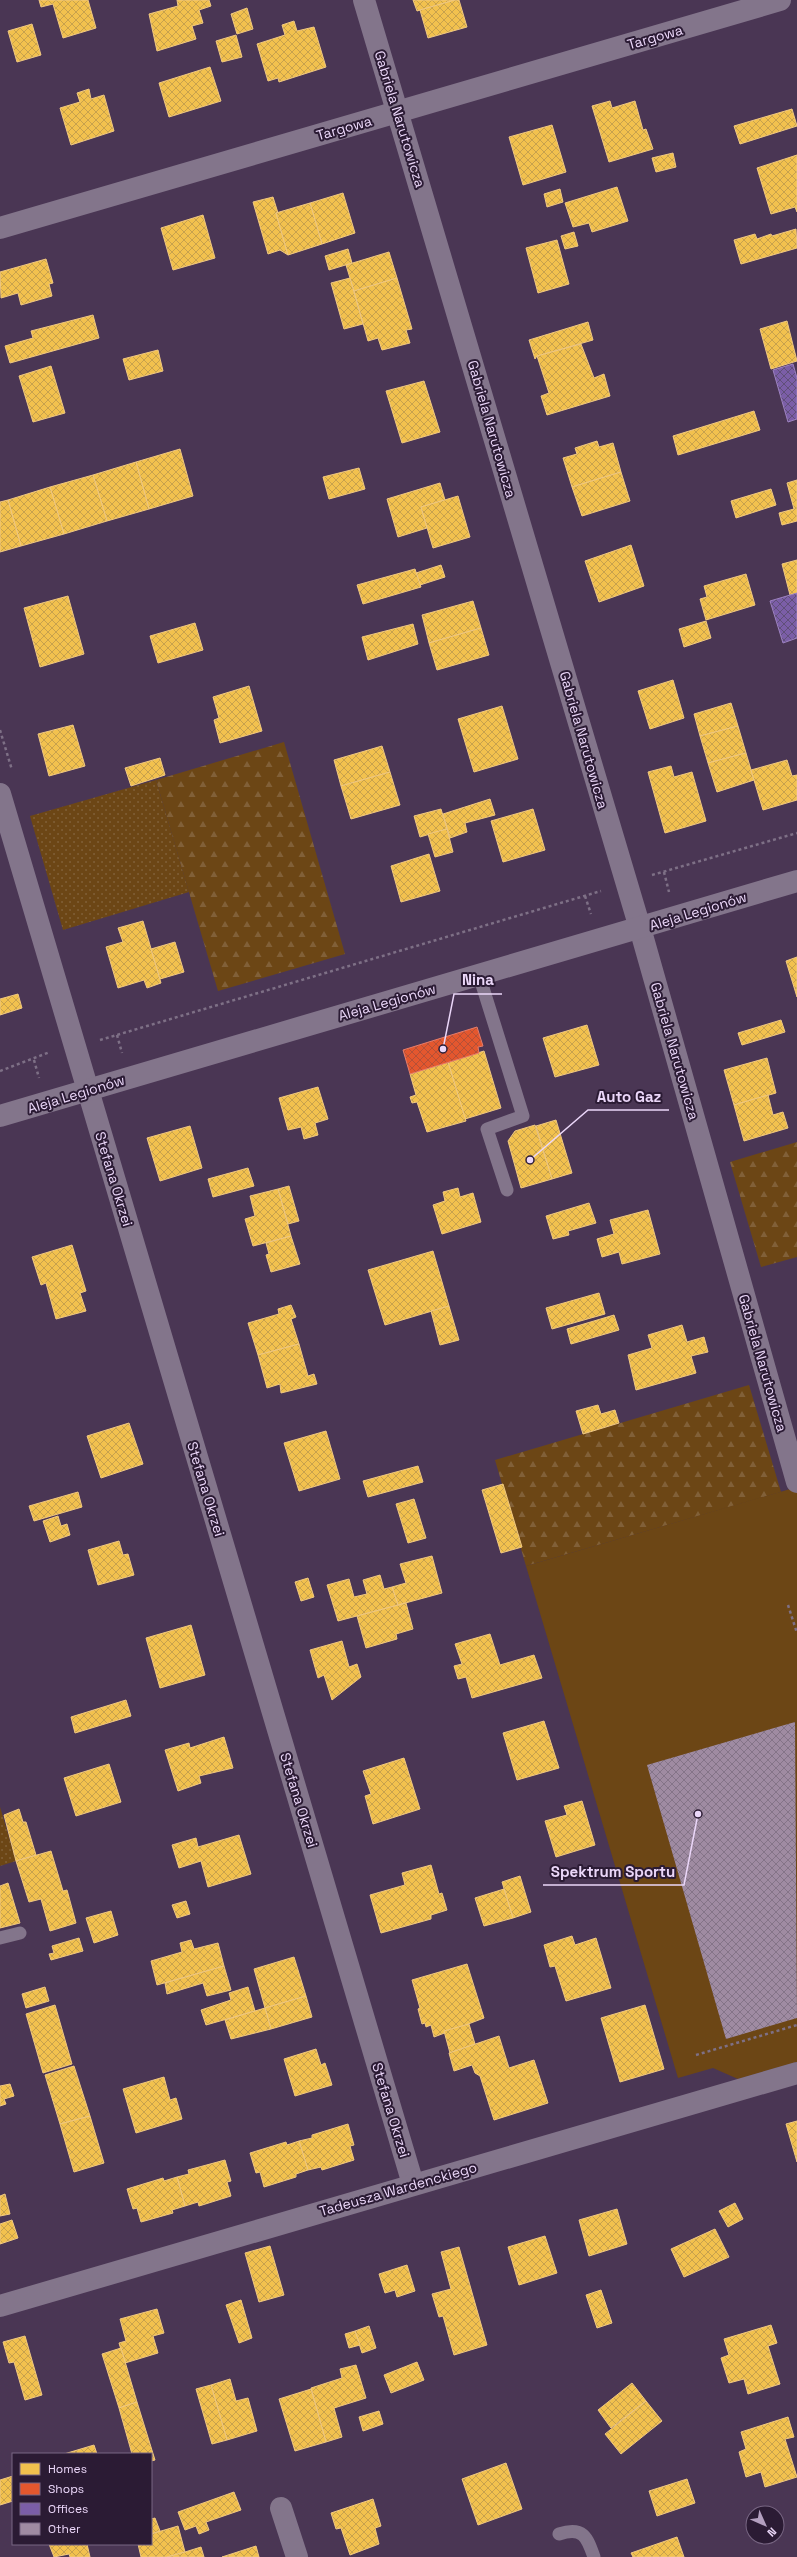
<svg xmlns="http://www.w3.org/2000/svg" width="797" height="2557" viewBox="0 0 797 2557" font-family="'Space Grotesk',sans-serif">
<style>
.grass{fill:url(#grass-dots)}
.forest{fill:url(#forest-firs)}
.pitch{fill:#6c4615}
.homes{fill:url(#homes-cross-hatch);stroke:#f0c881}
.shops{fill:url(#shops-cross-hatch);stroke:#e67d6b}
.offices{fill:url(#offices-cross-hatch);stroke:#9d82c0}
.building{fill:url(#building-cross-hatch)}
.lines{fill:none;stroke-linecap:round;stroke-linejoin:round}
.path{stroke:#7e7086;stroke-width:2.5;stroke-dasharray:3 3;stroke-linecap:butt}
.lane{stroke:#83758b;stroke-width:13}
.street{stroke:#83758b;stroke-width:22}
.secondary{stroke:#83758b;stroke-width:22}
.labels{text-anchor:middle;stroke-width:4;stroke-linejoin:round;paint-order:stroke}
.street-label{font-size:14px;fill:#ebd7f9;stroke:#2b1b34}
.leader{fill:none;stroke:#ebd7f9;stroke-width:1.5}
.callout-dot{fill:#ebd7f9;stroke:#2b1b34;stroke-width:1.5}
.callout-label{font-size:15px;text-anchor:middle;font-weight:bold;fill:#ebd7f9;stroke:#2b1b34;stroke-width:4;stroke-linejoin:round;paint-order:stroke}
</style>
<defs>
<pattern id="grass-dots" width="8" height="8" patternUnits="userSpaceOnUse"><rect width="8" height="8" fill="#6c4615"/><path d="M2 2h.1M6 6h.1" fill="none" stroke="#816038" stroke-width="1.8" stroke-linecap="round"/></pattern>
<pattern id="forest-firs" width="22" height="20" patternUnits="userSpaceOnUse"><rect width="22" height="20" fill="#6c4615"/><path d="M5 1l3.5 6h-7zM16 11l3.5 6h-7z" fill="#816038"/></pattern>
<pattern id="homes-cross-hatch" width="8" height="8" patternUnits="userSpaceOnUse"><rect width="8" height="8" fill="#f2c14e"/><path d="M0 0l8 8M0 8l8-8" fill="none" stroke="#c7a14d"/></pattern>
<pattern id="shops-cross-hatch" width="8" height="8" patternUnits="userSpaceOnUse"><rect width="8" height="8" fill="#e4572e"/><path d="M0 0l8 8M0 8l8-8" fill="none" stroke="#b55037"/></pattern>
<pattern id="offices-cross-hatch" width="8" height="8" patternUnits="userSpaceOnUse"><rect width="8" height="8" fill="#7b5ea7"/><path d="M0 0l8 8M0 8l8-8" fill="none" stroke="#604f79"/></pattern>
<pattern id="building-cross-hatch" width="8" height="8" patternUnits="userSpaceOnUse"><rect width="8" height="8" fill="#9f8ba2"/><path d="M0 0l8 8M0 8l8-8" fill="none" stroke="#847488"/></pattern>
</defs>
<rect width="100%" height="100%" fill="#4a3654"/>
<g class="grass">
<polygon points="156,780 189,892 63,930 30,816"/>
<polygon points="0,1807 16,1861 0,1866"/>
</g>
<g class="forest">
<polygon points="284,742 345,954 218,991 156,780"/>
<polygon points="797,1142 797,1257 761,1267 730,1162"/>
<polygon points="749,1385 781,1492 526,1566 495,1460"/>
</g>
<polygon class="pitch" points="797,1487 797,2062 738,2079 713,2068 678,2078 526,1566"/>
<g class="homes">
<polygon points="39,0 88,0 96,28 63,38 53,4 41,7"/>
<polygon points="177,0 209,0 211,6 199,10 203,23 192,26 196,39 157,51 149,14 178,6"/>
<polygon points="413,0 455,0 417,11"/>
<polygon points="455,0 459,0 467,27 428,38 420,10"/>
<polygon points="247,8 253,29 237,34 231,14"/>
<polygon points="294,21 297,31 314,27 326,67 279,82 278,78 268,81 257,44 285,35 282,25"/>
<polygon points="32,24 41,55 17,62 8,31"/>
<polygon points="236,35 242,57 222,62 216,41"/>
<polygon points="210,67 221,101 169,117 159,83"/>
<polygon points="89,89 91,99 104,95 114,131 71,145 60,108 80,102 77,93"/>
<polygon points="610,101 612,108 635,101 643,130 646,129 653,149 609,162 592,106"/>
<polygon points="792,109 797,126 740,144 734,126"/>
<polygon points="552,125 566,172 523,185 509,137"/>
<polygon points="673,153 676,167 656,172 652,158"/>
<polygon points="797,155 797,212 795,207 771,214 757,168"/>
<polygon points="617,187 628,221 592,232 589,223 573,227 565,203"/>
<polygon points="560,189 563,202 547,207 544,194"/>
<polygon points="343,193 355,233 322,244 310,203"/>
<polygon points="273,197 278,213 276,213 288,255 280,250 268,254 253,202"/>
<polygon points="310,203 322,244 288,255 276,213"/>
<polygon points="203,215 215,258 173,270 161,228"/>
<polygon points="796,229 797,248 741,264 734,240 755,234 757,239 771,234 772,236"/>
<polygon points="574,232 578,246 565,249 561,236"/>
<polygon points="557,240 569,284 538,293 526,248"/>
<polygon points="348,249 352,263 329,270 325,256"/>
<polygon points="389,252 397,278 354,291 346,265"/>
<polygon points="46,259 53,283 49,284 52,296 21,305 18,293 1,298 0,272"/>
<polygon points="350,278 363,324 344,329 331,283"/>
<polygon points="397,278 412,329 406,330 410,343 382,350 378,338 368,341 354,291"/>
<polygon points="93,315 99,338 10,363 5,346 33,338 31,331"/>
<polygon points="787,321 797,361 771,369 760,329"/>
<polygon points="588,322 593,340 537,356 535,359 529,340"/>
<polygon points="581,344 594,378 604,374 610,396 547,415 541,396 549,393 537,356"/>
<polygon points="158,350 163,371 129,380 123,359"/>
<polygon points="51,366 65,413 33,422 19,376"/>
<polygon points="424,381 440,432 402,443 386,391"/>
<polygon points="754,411 760,430 678,455 673,436"/>
<polygon points="597,441 599,447 613,443 621,472 572,487 563,458 577,454 575,448"/>
<polygon points="180,449 193,496 149,509 136,462"/>
<polygon points="136,462 149,509 107,521 93,475"/>
<polygon points="359,468 365,489 329,499 323,477"/>
<polygon points="621,472 630,501 582,516 572,487"/>
<polygon points="93,475 107,521 64,534 50,487"/>
<polygon points="797,480 797,521 782,525 779,513 794,509 787,483"/>
<polygon points="440,483 445,500 421,507 427,528 398,537 387,499"/>
<polygon points="50,487 64,534 21,546 8,500"/>
<polygon points="771,489 776,505 736,518 731,501"/>
<polygon points="458,496 470,537 433,548 421,507"/>
<polygon points="8,500 21,546 0,552 0,502"/>
<polygon points="631,545 644,586 599,602 585,561"/>
<polygon points="797,560 797,593 790,595 782,564"/>
<polygon points="441,565 445,577 420,585 416,573"/>
<polygon points="415,569 421,587 363,604 357,585"/>
<polygon points="746,574 755,605 706,620 700,599 707,597 704,586"/>
<polygon points="68,596 84,654 40,667 24,608"/>
<polygon points="473,601 481,628 429,643 422,615"/>
<polygon points="706,621 711,638 684,647 679,629"/>
<polygon points="195,623 203,650 158,663 150,636"/>
<polygon points="413,624 418,644 368,660 362,637"/>
<polygon points="481,628 489,655 437,670 429,643"/>
<polygon points="673,680 684,718 650,729 638,691"/>
<polygon points="249,686 262,731 220,743 214,720 219,718 213,697"/>
<polygon points="731,703 738,726 700,736 694,714"/>
<polygon points="502,706 518,759 474,772 458,719"/>
<polygon points="73,725 85,766 49,776 38,734"/>
<polygon points="738,726 746,753 708,763 700,736"/>
<polygon points="382,746 390,772 341,786 334,760"/>
<polygon points="746,753 754,780 717,792 708,763"/>
<polygon points="160,758 165,775 131,786 125,768"/>
<polygon points="787,760 792,776 797,775 797,800 763,810 751,770"/>
<polygon points="671,766 674,777 692,772 706,821 665,833 648,772"/>
<polygon points="390,772 400,805 351,819 341,786"/>
<polygon points="490,799 495,815 465,823 467,832 450,838 443,814"/>
<polygon points="441,809 447,829 420,837 414,816"/>
<polygon points="533,809 545,850 503,862 491,821"/>
<polygon points="447,829 453,852 435,857 428,834"/>
<polygon points="429,854 440,891 401,902 391,866"/>
<polygon points="143,921 161,983 147,988 144,980 118,988 106,947 123,942 118,928"/>
<polygon points="175,942 184,972 160,979 151,949"/>
<polygon points="797,957 797,997 786,961"/>
<polygon points="18,994 22,1008 0,1015 0,999"/>
<polygon points="781,1020 785,1032 742,1045 738,1033"/>
<polygon points="587,1025 599,1065 555,1077 543,1038"/>
<polygon points="484,1051 501,1108 465,1119 448,1062"/>
<polygon points="767,1058 776,1093 734,1105 724,1070"/>
<polygon points="448,1062 466,1121 427,1132 417,1102 412,1103 410,1097 416,1095 410,1074"/>
<polygon points="318,1087 328,1119 315,1123 318,1135 304,1139 301,1127 288,1130 279,1098"/>
<polygon points="768,1095 773,1115 783,1112 788,1128 744,1141 734,1105"/>
<polygon points="556,1120 572,1173 552,1179 536,1126"/>
<polygon points="535,1125 552,1179 521,1188 508,1141 515,1131"/>
<polygon points="190,1126 202,1168 160,1181 147,1138"/>
<polygon points="248,1168 254,1186 213,1197 208,1179"/>
<polygon points="289,1186 299,1221 288,1224 278,1189"/>
<polygon points="458,1188 460,1197 473,1193 481,1222 442,1234 433,1205 445,1201 443,1192"/>
<polygon points="278,1189 291,1236 253,1246 245,1219 255,1216 250,1196"/>
<polygon points="589,1203 596,1223 568,1231 569,1235 553,1239 546,1216"/>
<polygon points="648,1210 660,1254 622,1264 619,1252 602,1257 597,1239 614,1234 610,1220"/>
<polygon points="291,1236 300,1264 271,1272 266,1255 269,1254 266,1243"/>
<polygon points="72,1245 86,1291 80,1293 86,1311 56,1319 46,1283 41,1285 32,1257"/>
<polygon points="433,1251 449,1306 385,1325 368,1270"/>
<polygon points="599,1293 605,1314 552,1329 546,1308"/>
<polygon points="291,1305 296,1317 291,1319 299,1344 258,1355 248,1323 279,1314 278,1309"/>
<polygon points="449,1306 459,1340 440,1345 431,1311"/>
<polygon points="614,1315 619,1330 571,1344 567,1329"/>
<polygon points="682,1325 687,1342 704,1337 708,1352 691,1356 696,1373 636,1390 628,1355 652,1348 648,1335"/>
<polygon points="299,1344 308,1376 314,1374 317,1384 281,1393 280,1384 267,1388 258,1355"/>
<polygon points="598,1405 601,1414 615,1410 619,1423 583,1434 576,1411"/>
<polygon points="129,1423 143,1464 101,1478 87,1436"/>
<polygon points="326,1431 340,1479 299,1491 284,1443"/>
<polygon points="418,1466 423,1482 368,1497 363,1481"/>
<polygon points="503,1484 522,1547 501,1553 482,1490"/>
<polygon points="78,1492 82,1507 34,1521 29,1506"/>
<polygon points="414,1499 426,1538 408,1543 396,1504"/>
<polygon points="58,1516 61,1526 67,1524 70,1535 50,1542 43,1521"/>
<polygon points="119,1541 123,1555 128,1554 134,1575 98,1585 88,1550"/>
<polygon points="432,1556 442,1593 398,1605 392,1587 406,1583 400,1564"/>
<polygon points="380,1575 384,1589 392,1587 398,1605 338,1621 327,1585 349,1579 354,1597 367,1594 363,1580"/>
<polygon points="308,1578 314,1597 301,1601 295,1582"/>
<polygon points="406,1603 413,1629 396,1634 397,1639 366,1648 357,1616"/>
<polygon points="191,1625 205,1675 160,1688 146,1638"/>
<polygon points="490,1634 500,1665 534,1655 542,1678 472,1698 466,1677 458,1679 454,1666 462,1664 455,1644"/>
<polygon points="342,1641 349,1667 357,1664 361,1677 332,1700 324,1675 318,1678 310,1650"/>
<polygon points="126,1700 131,1716 75,1733 71,1717"/>
<polygon points="544,1721 559,1768 517,1780 503,1733"/>
<polygon points="224,1737 233,1768 199,1776 201,1783 178,1791 165,1750 189,1743 190,1748"/>
<polygon points="404,1758 420,1809 373,1824 365,1796 371,1794 363,1771"/>
<polygon points="109,1764 121,1802 76,1816 64,1778"/>
<polygon points="582,1801 595,1845 556,1857 545,1821 567,1815 564,1806"/>
<polygon points="19,1809 23,1822 26,1822 36,1855 16,1861 4,1815"/>
<polygon points="239,1835 251,1874 208,1887 201,1861 179,1868 172,1845 196,1838 198,1847"/>
<polygon points="51,1851 63,1891 67,1890 76,1923 50,1931 41,1899 29,1902 16,1861"/>
<polygon points="431,1865 439,1894 442,1893 447,1910 431,1915 431,1919 381,1933 370,1895 405,1885 402,1873"/>
<polygon points="520,1876 531,1912 513,1918 502,1882"/>
<polygon points="8,1883 20,1923 0,1928 0,1886"/>
<polygon points="504,1889 513,1918 484,1926 475,1898"/>
<polygon points="186,1901 190,1914 177,1918 172,1905"/>
<polygon points="111,1911 118,1935 94,1943 86,1918"/>
<polygon points="572,1936 575,1945 596,1938 611,1988 566,2001 555,1966 550,1967 544,1945"/>
<polygon points="79,1938 83,1951 51,1960 49,1954 54,1953 52,1946"/>
<polygon points="191,1940 194,1949 218,1943 224,1966 157,1985 151,1961 182,1952 180,1943"/>
<polygon points="294,1957 306,1996 265,2008 254,1969"/>
<polygon points="467,1964 484,2018 434,2037 431,2025 426,2027 425,2023 422,2024 418,2009 420,2008 412,1980"/>
<polygon points="224,1966 231,1990 207,1996 203,1983 167,1994 165,1983"/>
<polygon points="45,1987 49,2001 26,2008 22,1994"/>
<polygon points="248,1987 255,2011 206,2025 201,2010 231,2000 229,1993"/>
<polygon points="306,1996 312,2017 271,2029 265,2008"/>
<polygon points="55,2005 72,2064 43,2073 26,2014"/>
<polygon points="645,2005 664,2069 620,2082 601,2018"/>
<polygon points="265,2008 271,2029 231,2039 225,2020"/>
<polygon points="469,2024 475,2044 450,2053 444,2031"/>
<polygon points="499,2036 509,2068 534,2060 548,2103 494,2120 480,2076 475,2073 472,2065 454,2071 449,2053"/>
<polygon points="316,2049 321,2065 325,2063 332,2085 295,2096 284,2059"/>
<polygon points="74,2066 90,2116 60,2124 45,2075"/>
<polygon points="164,2077 170,2100 176,2098 182,2119 136,2133 123,2089"/>
<polygon points="10,2084 14,2096 4,2099 6,2104 0,2106 0,2086"/>
<polygon points="90,2116 104,2163 74,2172 60,2124"/>
<polygon points="797,2121 797,2162 786,2124"/>
<polygon points="348,2124 354,2145 350,2146 354,2160 322,2170 321,2167 308,2170 299,2141 312,2138 312,2135"/>
<polygon points="299,2141 308,2170 296,2174 296,2177 264,2187 260,2172 256,2173 250,2153 286,2142 287,2145"/>
<polygon points="225,2160 231,2181 227,2182 231,2196 199,2206 198,2202 185,2206 177,2177 189,2174 188,2170"/>
<polygon points="177,2177 185,2206 172,2210 173,2213 141,2222 137,2208 133,2209 127,2189 163,2178 164,2181"/>
<polygon points="5,2194 10,2214 0,2216 0,2196"/>
<polygon points="735,2203 743,2219 728,2227 719,2211"/>
<polygon points="617,2209 627,2244 589,2256 579,2220"/>
<polygon points="12,2220 18,2238 0,2244 0,2224"/>
<polygon points="715,2229 729,2257 684,2277 671,2249"/>
<polygon points="545,2236 557,2273 519,2285 508,2247"/>
<polygon points="270,2246 284,2295 259,2302 245,2253"/>
<polygon points="459,2247 487,2345 454,2355 443,2316 439,2317 432,2294 451,2289 441,2252"/>
<polygon points="407,2265 415,2291 397,2297 395,2290 385,2293 379,2274"/>
<polygon points="601,2290 612,2323 597,2328 586,2295"/>
<polygon points="241,2300 252,2338 239,2343 226,2305"/>
<polygon points="157,2309 164,2333 153,2336 158,2353 125,2363 119,2343 126,2341 120,2319"/>
<polygon points="771,2325 777,2343 768,2346 780,2384 748,2394 744,2379 729,2383 721,2358 729,2355 724,2339"/>
<polygon points="369,2326 376,2348 362,2353 355,2331"/>
<polygon points="355,2331 360,2345 349,2348 345,2334"/>
<polygon points="25,2336 42,2395 25,2400 14,2362 9,2363 3,2342"/>
<polygon points="121,2348 137,2402 119,2408 102,2354"/>
<polygon points="417,2362 424,2380 391,2393 384,2375"/>
<polygon points="356,2365 366,2398 334,2408 342,2437 326,2442 311,2388 342,2378 340,2369"/>
<polygon points="230,2379 236,2401 248,2398 257,2431 227,2440 211,2385"/>
<polygon points="632,2383 646,2401 611,2428 598,2410"/>
<polygon points="211,2385 227,2440 212,2444 196,2389"/>
<polygon points="311,2389 326,2442 295,2451 279,2399"/>
<polygon points="646,2401 662,2421 621,2454 605,2434"/>
<polygon points="137,2402 155,2460 151,2461 151,2454 132,2454 119,2408"/>
<polygon points="379,2411 383,2424 363,2431 359,2417"/>
<polygon points="788,2417 794,2437 785,2439 797,2477 765,2487 761,2472 746,2477 739,2452 746,2449 741,2432"/>
<polygon points="94,2445 97,2454 64,2454"/>
<polygon points="506,2463 522,2509 478,2525 462,2479"/>
<polygon points="13,2476 13,2501 0,2505 0,2480"/>
<polygon points="687,2479 695,2503 657,2516 649,2491"/>
<polygon points="234,2492 241,2510 206,2522 209,2530 199,2534 196,2526 185,2530 178,2512"/>
<polygon points="373,2499 381,2526 375,2528 379,2544 350,2555 341,2528 336,2529 331,2513"/>
<polygon points="155,2518 160,2531 151,2534 151,2519"/>
<polygon points="178,2526 185,2552 167,2557 141,2557 138,2544 151,2544 151,2534"/>
<polygon points="677,2537 684,2557 633,2557 631,2553"/>
<polygon points="49,2544 87,2544 90,2557 70,2557 69,2554 54,2557"/>
<polygon points="256,2546 259,2557 222,2557"/>
<polygon points="201,2547 204,2557 167,2557 185,2552"/>
</g>
<polygon class="shops" points="477,1027 483,1046 478,1047 479,1053 410,1074 403,1050"/>
<g class="offices">
<polygon points="793,364 797,378 797,419 788,422 773,370"/>
<polygon points="797,593 797,638 783,643 770,601"/>
</g>
<polygon class="building" points="795,1722 797,2018 726,2039 647,1765"/>
<g class="lines">
<g class="path">
<polyline points="0,730 12,770"/>
<polyline points="664,872 669,892"/>
<polyline points="652,875 797,833"/>
<polyline points="585,896 591,914"/>
<polyline points="117,1035 122,1053"/>
<polyline points="100,1040 601,891"/>
<polyline points="34,1060 39,1078"/>
<polyline points="0,1071 50,1052"/>
<polyline points="788,1605 797,1633"/>
<polyline points="696,2055 797,2025"/>
</g>
<g class="lane">
<polyline points="479,975 523,1116 487,1129 507,1190"/>
<polyline points="0,1938 20,1933"/>
<path d="M559,2534C583,2526 587,2537 594,2557"/>
</g>
<g class="street">
<polyline points="364,0 640,928 797,1482"/>
<polyline points="0,228 780,0"/>
<polyline points="0,794 413,2184"/>
<polyline points="0,2306 797,2073"/>
<polyline points="281,2508 297,2557"/>
</g>
<polyline class="secondary" points="0,1116 797,881"/>
</g>
<g class="labels">
<g class="street-label">
<text transform="translate(655 37) rotate(-16)" y="5">Targowa</text>
<text transform="translate(400 119) rotate(73)" y="5">Gabriela Narutowicza</text>
<text transform="translate(344 128) rotate(-16)" y="5">Targowa</text>
<text transform="translate(492 429) rotate(74)" y="5">Gabriela Narutowicza</text>
<text transform="translate(584 740) rotate(74)" y="5">Gabriela Narutowicza</text>
<text transform="translate(698 911) rotate(-17)" y="5">Aleja Legionów</text>
<text transform="translate(387 1002) rotate(-16)" y="5">Aleja Legionów</text>
<text transform="translate(675 1051) rotate(74)" y="5">Gabriela Narutowicza</text>
<text transform="translate(76 1094) rotate(-17)" y="5">Aleja Legionów</text>
<text transform="translate(114 1179) rotate(73)" y="5">Stefana Okrzei</text>
<text transform="translate(763 1363) rotate(74)" y="5">Gabriela Narutowicza</text>
<text transform="translate(206 1489) rotate(73)" y="5">Stefana Okrzei</text>
<text transform="translate(299 1800) rotate(73)" y="5">Stefana Okrzei</text>
<text transform="translate(391 2110) rotate(73)" y="5">Stefana Okrzei</text>
<text transform="translate(398 2189) rotate(-16)" y="5">Tadeusza Wardenckiego</text>
</g>
</g>
<path class="leader" d="M443 1049L454 994H502M530 1160L588 1110H669M698 1814L684 1885H543"/>
<g class="callout-dot">
<circle cx="443" cy="1049" r="4"/>
<circle cx="530" cy="1160" r="4"/>
<circle cx="698" cy="1814" r="4"/>
</g>
<g class="callout-label">
<text x="478" y="985">Nina</text>
<text x="629" y="1102">Auto Gaz</text>
<text x="613" y="1877">Spektrum Sportu</text>
</g>
<rect x="12" y="2453" width="140" height="92" fill="#2b1b34" stroke="#786683"/>
<rect x="20" y="2463" width="20" height="12" fill="#f2c14e" stroke="#786683"/>
<text x="48" y="2473" font-size="12" fill="#ebd7f9">Homes</text>
<rect x="20" y="2483" width="20" height="12" fill="#e4572e" stroke="#786683"/>
<text x="48" y="2493" font-size="12" fill="#ebd7f9">Shops</text>
<rect x="20" y="2503" width="20" height="12" fill="#7b5ea7" stroke="#786683"/>
<text x="48" y="2513" font-size="12" fill="#ebd7f9">Offices</text>
<rect x="20" y="2523" width="20" height="12" fill="#9f8ba2" stroke="#786683"/>
<text x="48" y="2533" font-size="12" fill="#ebd7f9">Other</text>
<g transform="translate(765 2525) rotate(135)"><circle r="19" fill="#2b1b34" stroke="#786683"/>
<path d="M0-3L7 15L0 10L-7 15Z" fill="#b39fbf"/>
<text y="-6" font-size="11" font-weight="bold" text-anchor="middle" fill="#ebd7f9">N</text>
</g>
</svg>
